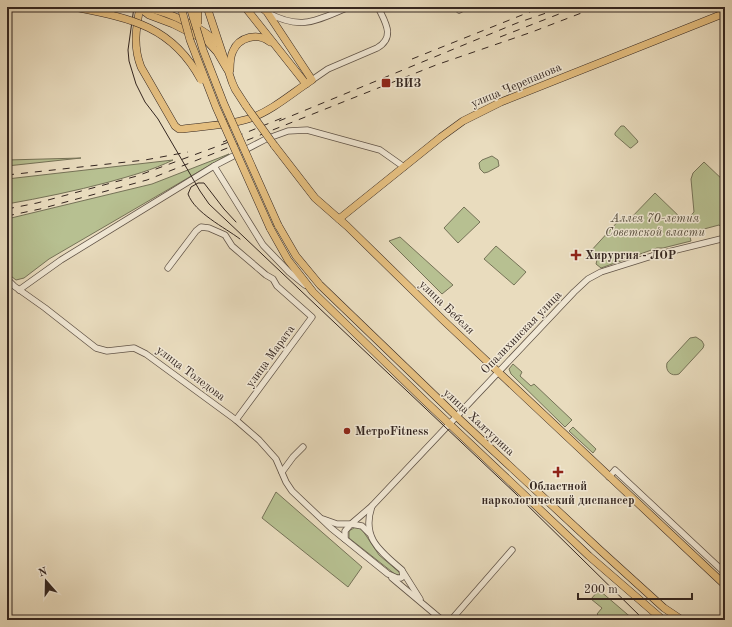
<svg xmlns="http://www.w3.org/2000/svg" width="732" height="627" viewBox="0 0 732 627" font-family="'Old Standard TT',serif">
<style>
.green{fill:#b7c091;stroke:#767358}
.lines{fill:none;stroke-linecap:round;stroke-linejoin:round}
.minor-casing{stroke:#615448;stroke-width:7}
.major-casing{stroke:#342620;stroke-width:8}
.minor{stroke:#f1e8d5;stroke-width:5.5}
.major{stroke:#e4be7f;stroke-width:7}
.tram{stroke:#342620;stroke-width:1}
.rail{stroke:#342620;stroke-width:1;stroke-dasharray:7 7;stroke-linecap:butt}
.major-bridge-casing{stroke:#342620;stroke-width:8;stroke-linecap:butt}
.major-bridge{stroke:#e4be7f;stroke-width:7}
.poi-dot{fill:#8f2418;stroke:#f1e8d5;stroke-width:1.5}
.labels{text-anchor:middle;stroke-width:3;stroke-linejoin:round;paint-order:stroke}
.poi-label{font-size:12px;font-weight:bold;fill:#342620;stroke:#f1e8d5;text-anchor:start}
.street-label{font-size:12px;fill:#342620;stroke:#f1e8d5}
.park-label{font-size:12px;font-style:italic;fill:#554c3c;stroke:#f1e8d5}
</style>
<rect width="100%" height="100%" fill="#e9dcbe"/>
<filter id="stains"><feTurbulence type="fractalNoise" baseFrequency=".005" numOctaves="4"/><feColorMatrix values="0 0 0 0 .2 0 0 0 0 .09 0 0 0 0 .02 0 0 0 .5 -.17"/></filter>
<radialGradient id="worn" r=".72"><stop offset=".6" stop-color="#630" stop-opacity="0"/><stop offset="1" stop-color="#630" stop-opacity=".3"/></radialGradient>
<g class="green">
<polygon points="621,126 624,126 637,140 638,142 631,148 630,148 615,135 615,133"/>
<polygon points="229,154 49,259 24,278 16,280 7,273 7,219 152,184"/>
<polygon points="492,156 498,160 499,166 488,172 484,173 480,169 479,163 482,160"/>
<polygon points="81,158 7,166 7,160"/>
<path d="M173,160C153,170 130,176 109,182C75,191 41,198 7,204V179Z"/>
<polygon points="704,162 725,182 725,230 719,225 689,233 691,241 663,248 657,248 601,268 596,264 597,260 589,253 622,217 628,221 655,193 685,222 694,212 691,179 693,173"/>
<polygon points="464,207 480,222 458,243 444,228"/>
<polygon points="400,237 453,285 442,294 389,241"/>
<polygon points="496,246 526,272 514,285 484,259"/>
<path d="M696,337L702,341L704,345L703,348L679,374C671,377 665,371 667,363L690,338Z"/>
<polygon points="513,364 522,372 520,376 531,386 534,384 572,420 565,427 511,374 509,369"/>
<polygon points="573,427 596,449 593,453 569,431"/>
<polygon points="276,492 362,567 348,587 262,518"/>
<polygon points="357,526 363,531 379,555 399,572 400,575 396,575 349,538 349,531"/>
<polygon points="599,590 634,620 603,620 597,614 602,608 591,599"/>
</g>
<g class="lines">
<defs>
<g id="minor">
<polyline points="459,10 465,7"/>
<path d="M268,13C302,31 317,20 349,7"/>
<path d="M312,80L328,69L377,48C396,37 385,22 378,7"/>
<polyline points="214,166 263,245 289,272 305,285"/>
<polyline points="168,268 196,231 201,227 209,228 225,235 232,246 266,275 273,279 277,286 312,317 236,420"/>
<path d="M7,279L14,286L45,308L96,348L107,351L134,348L146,354L236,420L259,440L276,459L286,482L292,491L331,528L388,574L397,578H401L403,576L402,570C380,551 361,538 372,506"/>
<polyline points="19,290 61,260 214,166 266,139 288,131 307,130 380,150 404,167"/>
<polyline points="282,472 293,457 303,447"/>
<polyline points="609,477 615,470 725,573"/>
<polyline points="323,519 337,524 351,524 372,506 574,292 588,279 601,272 652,256 725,238"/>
<polyline points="345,539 345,531 351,524 362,526 369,533"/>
<polyline points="403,572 420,599"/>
<polyline points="392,578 442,620"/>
<polyline points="451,620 512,550"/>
</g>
<g id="major">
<path d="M140,7C136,28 133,47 141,67L175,126L179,129H183C204,126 232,125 251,118C273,110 292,93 312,80L267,12L261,7"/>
<polyline points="207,7 232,82 235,89 246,106"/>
<polyline points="245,7 306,84"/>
<path d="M139,8C143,8 147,8 151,9C168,12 207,30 217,43"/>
<polyline points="140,8 149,15 173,24 207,41 217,52 227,69"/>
<path d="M230,70C230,63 230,57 233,51C239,37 258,32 270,42"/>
<polyline points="274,145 315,198 347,226 443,320 725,585"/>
<polyline points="339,219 441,137 463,121 501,102 725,13"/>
<polyline points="278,225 296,256 320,285 456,416 600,550 664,608 682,620"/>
<polyline points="270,228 288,260 313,292 424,400 589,556 663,620"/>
</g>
</defs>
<use href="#minor" class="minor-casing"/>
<use href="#major" class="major-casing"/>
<use href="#minor" class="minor"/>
<use href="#major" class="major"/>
<g class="tram">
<polyline points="134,7 128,50 129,61 136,84 145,102 158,119 200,191 209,204 516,494 644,620"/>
<path d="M236,222L224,209L204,183H198L191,187L188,194C195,213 224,227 240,239"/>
</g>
<g class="rail">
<polyline points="500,37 577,7"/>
<polyline points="412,59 542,7"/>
<polyline points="279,121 517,23 555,10"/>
<polyline points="223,142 282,118"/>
<polyline points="7,175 145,160 188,152"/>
<polyline points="7,209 37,203 137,176 229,142"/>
<polyline points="7,216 40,209 147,180 436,65 532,32 597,7"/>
</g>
<defs>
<g id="major-bridge">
<path d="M73,7C129,18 172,25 201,80"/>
<polyline points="181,7 190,40 216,107 270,228"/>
<polyline points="190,7 203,50 224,104 278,225"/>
<polyline points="198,24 198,11 199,7"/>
<polyline points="246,106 274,145"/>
</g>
</defs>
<use href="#major-bridge" class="major-bridge-casing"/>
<use href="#major-bridge" class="major-bridge"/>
</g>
<g class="poi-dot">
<rect x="381" y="78" width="10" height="10" rx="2"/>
<path d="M574 249h4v4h4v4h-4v4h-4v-4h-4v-4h4z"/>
<circle cx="347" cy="431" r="4"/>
<path d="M556 466h4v4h4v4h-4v4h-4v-4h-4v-4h4z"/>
</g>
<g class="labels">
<g class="poi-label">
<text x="395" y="87">ВИЗ</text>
<text x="585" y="259">Хирургия - ЛОР</text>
<text x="355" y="435">МетроFitness</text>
<text x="558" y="490" text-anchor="middle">Областной<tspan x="558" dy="14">наркологический диспансер</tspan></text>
</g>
<g class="street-label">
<text transform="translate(516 85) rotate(-23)" y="4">улица Черепанова</text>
<text transform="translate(447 307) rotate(44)" y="4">улица Бебеля</text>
<text transform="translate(521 332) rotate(-46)" y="4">Опалихинская улица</text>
<text transform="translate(270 356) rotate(-54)" y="4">улица Марата</text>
<text transform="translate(191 373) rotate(37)" y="4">улица Толедова</text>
<text transform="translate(479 422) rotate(43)" y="4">улица Халтурина</text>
</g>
<g class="park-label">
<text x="655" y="222">Аллея 70-летия<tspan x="655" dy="14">Советской власти</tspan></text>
</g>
</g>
<rect width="732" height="627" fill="none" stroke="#e9dcbe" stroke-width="24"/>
<rect x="8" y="8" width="716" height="611" fill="none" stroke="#342620" stroke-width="2"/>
<rect x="12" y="12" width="708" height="603" fill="none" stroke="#342620"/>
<g transform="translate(46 581) rotate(340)" stroke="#f1e8d5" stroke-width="3" paint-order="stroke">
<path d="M0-3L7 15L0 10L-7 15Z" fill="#342620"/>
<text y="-6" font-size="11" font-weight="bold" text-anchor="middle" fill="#342620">N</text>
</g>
<path d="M578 593v6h114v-6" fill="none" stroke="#342620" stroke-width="2"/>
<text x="584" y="593" font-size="12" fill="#342620" stroke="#f1e8d5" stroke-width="3" paint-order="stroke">200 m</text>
<rect width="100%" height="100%" filter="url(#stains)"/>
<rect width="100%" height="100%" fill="url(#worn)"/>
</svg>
